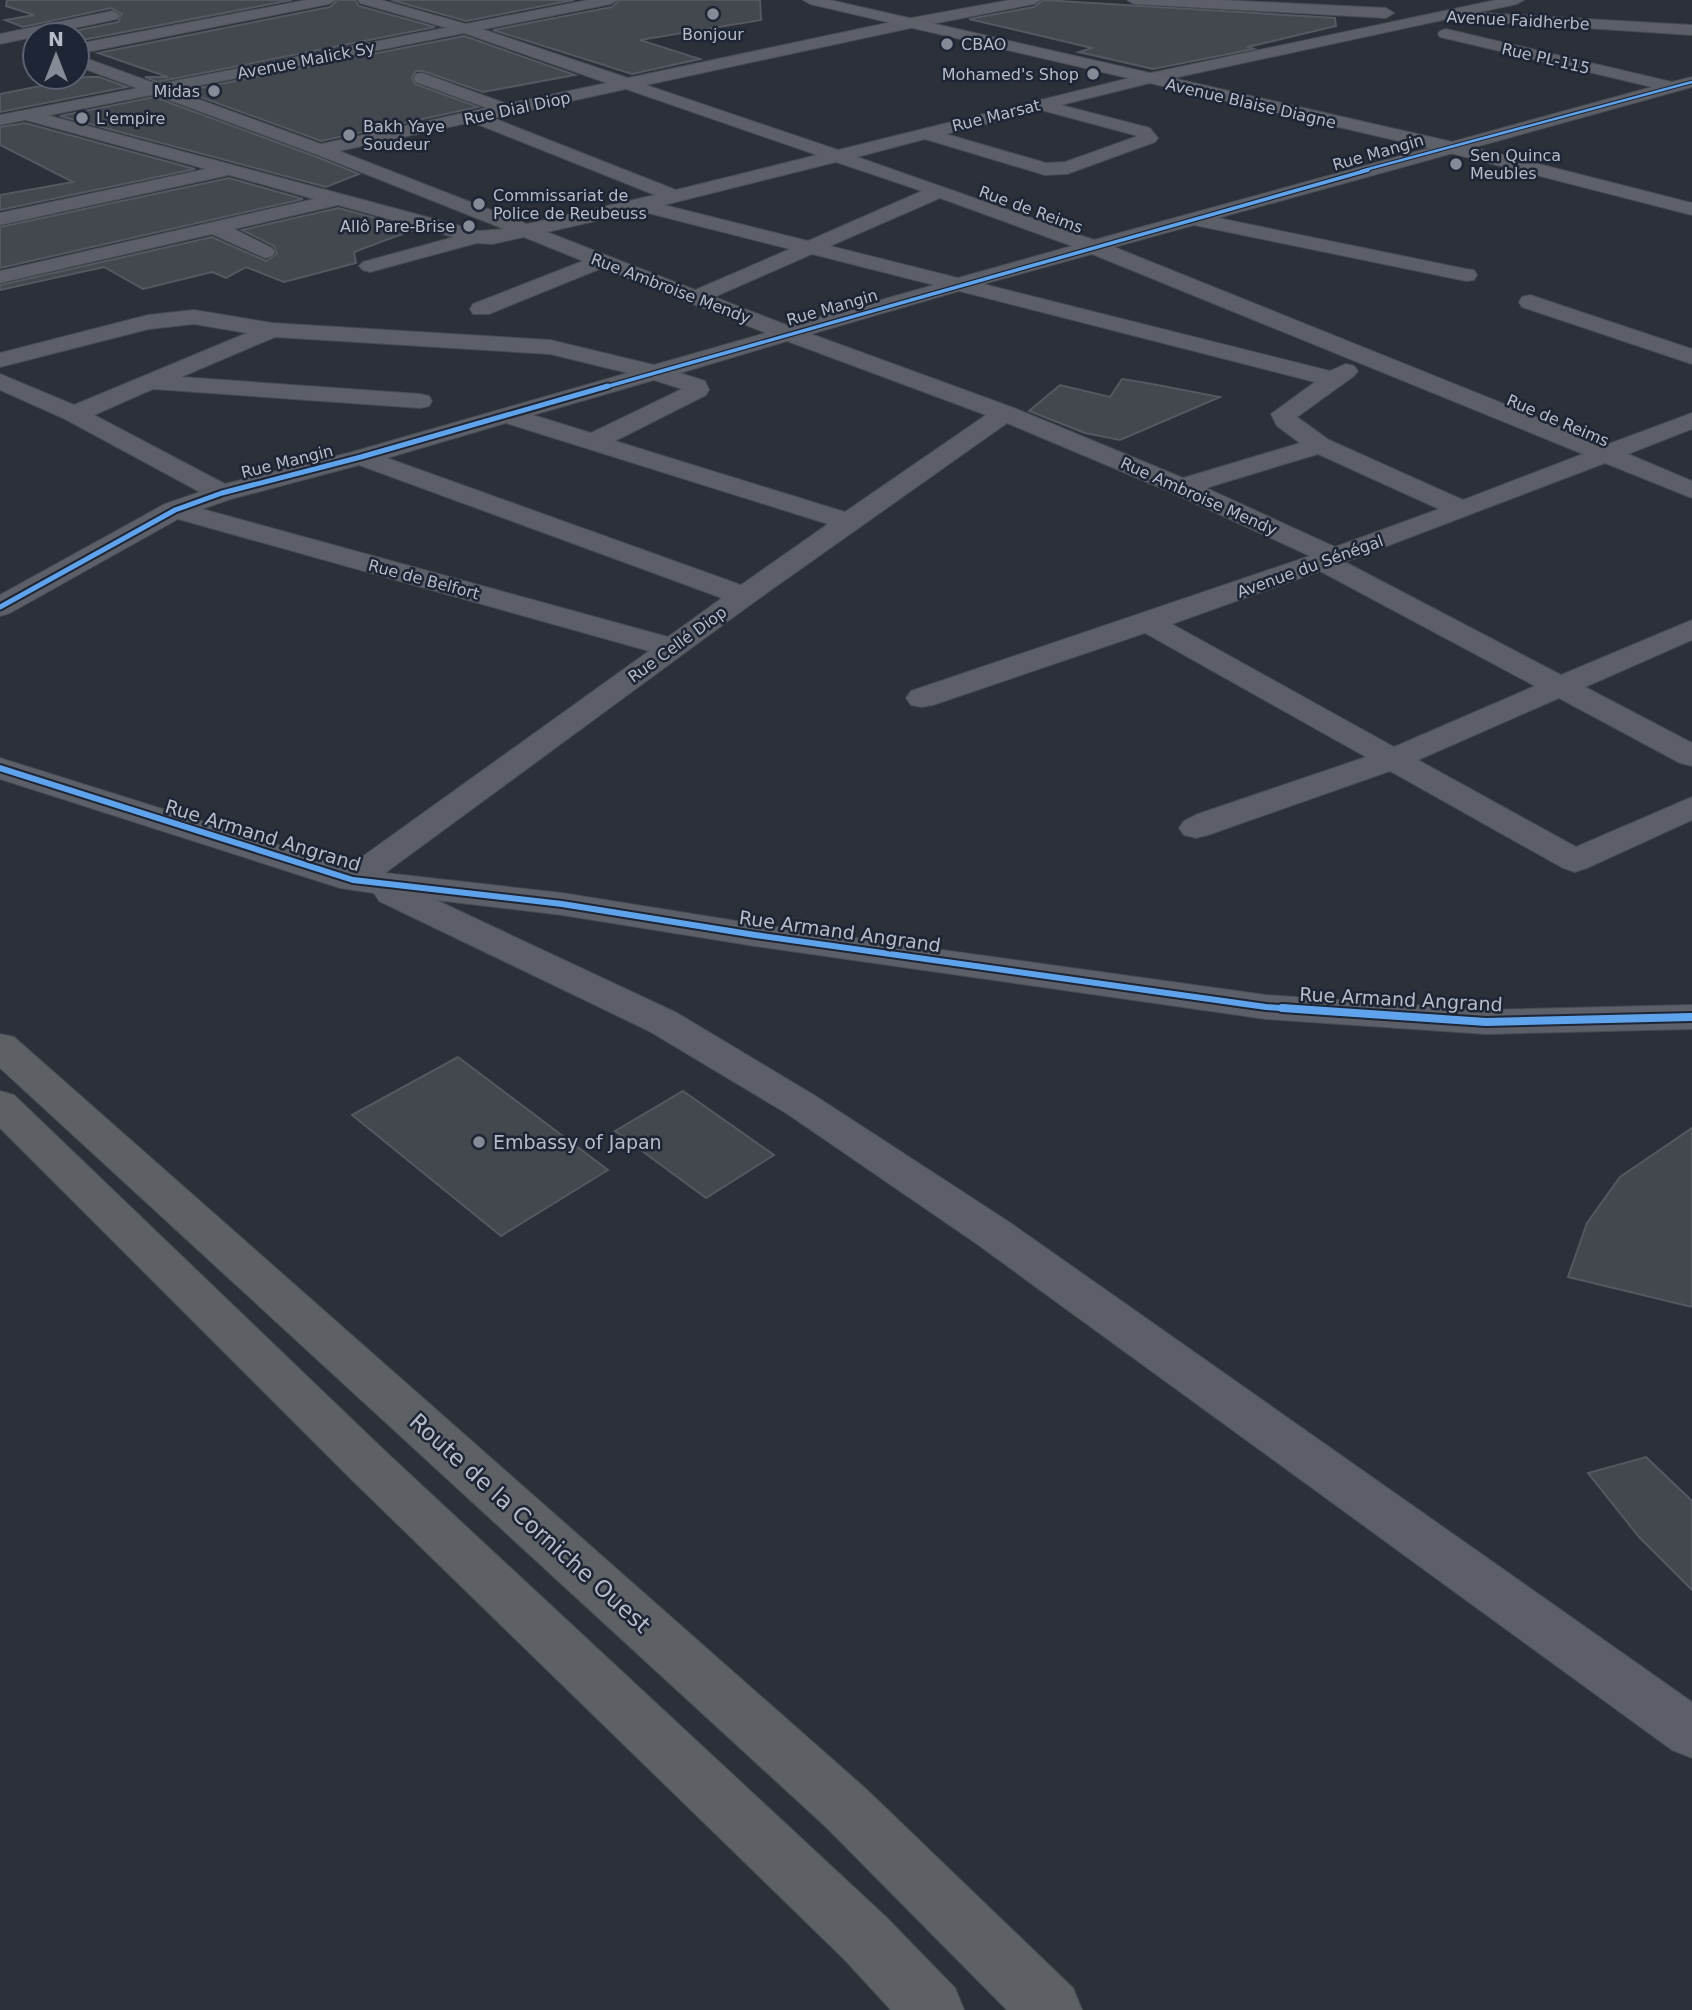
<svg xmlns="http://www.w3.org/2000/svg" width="1692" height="2010" viewBox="0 0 1692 2010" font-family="'DejaVu Sans',sans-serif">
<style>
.building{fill:#43474e;stroke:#535861;stroke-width:2}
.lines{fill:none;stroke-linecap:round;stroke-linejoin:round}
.minor-casing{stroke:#474b52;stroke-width:2}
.secondary-casing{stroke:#474b52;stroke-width:2}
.primary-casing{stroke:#494d56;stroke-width:2}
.trunk-casing{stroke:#484c55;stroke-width:2}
.minor{fill:#5c5f67;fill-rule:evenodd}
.secondary{fill:#5a5e66;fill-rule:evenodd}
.primary{fill:#5e6169;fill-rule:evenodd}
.trunk{fill:#5d6065;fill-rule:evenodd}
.cycleway-far4-casing{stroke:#1e2534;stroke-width:4.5}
.cycleway-far3-casing{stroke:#1e2534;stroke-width:6}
.cycleway-far2-casing{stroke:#1e2534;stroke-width:9}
.cycleway-far1-casing{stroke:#1e2534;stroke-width:10}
.cycleway-casing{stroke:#1e2534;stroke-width:12}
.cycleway-far4{stroke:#60a3ed;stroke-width:2.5}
.cycleway-far3{stroke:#60a3ed;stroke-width:3.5}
.cycleway-far2{stroke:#60a3ed;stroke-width:5}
.cycleway-far1{stroke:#60a3ed;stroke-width:6}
.cycleway{stroke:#60a3ed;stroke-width:8}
.poi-dot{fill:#858b97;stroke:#1e2534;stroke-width:2.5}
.labels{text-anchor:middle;stroke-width:5;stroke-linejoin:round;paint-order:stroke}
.far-street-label{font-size:16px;fill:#b6bcca;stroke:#1e2534}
.far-poi-label{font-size:16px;fill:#b6bcca;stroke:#1e2534;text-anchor:start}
.street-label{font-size:19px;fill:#b6bcca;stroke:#1e2534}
.poi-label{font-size:19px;fill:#b6bcca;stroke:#1e2534;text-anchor:start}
.near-street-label{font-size:23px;fill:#b6bcca;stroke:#1e2534}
</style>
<rect width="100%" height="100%" fill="#2b3039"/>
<g class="building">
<polygon points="7,0 292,0 77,41 77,35 55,35 118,22 122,14 111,8 23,27 5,20 34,15 6,6"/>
<polygon points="338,0 355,0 359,6 435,27 157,82 145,77 168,77 98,53 330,7"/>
<polygon points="391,0 574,0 466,21"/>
<polygon points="620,0 760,0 761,20 640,40 700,59 632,74 493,30 612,7"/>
<polygon points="1043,0 1335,18 1336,26 1248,47 1254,49 1153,69 1079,52 1092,48 969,19 1034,7"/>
<polygon points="464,36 575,75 483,92 423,71 416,71 412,77 415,84 478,107 321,141 184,91"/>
<polygon points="86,77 99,77 127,87 0,112 0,94"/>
<polygon points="154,97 317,157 359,174 326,187 60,116"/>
<polygon points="25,123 195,169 0,210 0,195 73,182 0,145 0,127"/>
<polygon points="229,178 303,199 0,268 0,227"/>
<polygon points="338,208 416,229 354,252 356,263 284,282 246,267 226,278 212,272 143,289 104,267 0,290 0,285 212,237 266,261 277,254 274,246 242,230"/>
<polygon points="1122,379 1147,383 1220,397 1120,440 1085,433 1029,411 1060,385 1110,397"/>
<polygon points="458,1057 608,1170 501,1236 352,1115"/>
<polygon points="683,1091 774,1155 706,1198 615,1131"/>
<polygon points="1692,1128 1692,1307 1568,1277 1587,1223 1620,1177"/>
<polygon points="1646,1457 1692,1501 1692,1590 1639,1537 1588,1473"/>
</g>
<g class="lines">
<defs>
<g id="minor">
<polygon points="306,0 336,0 329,4 77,54 77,44"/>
<path d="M358,0H381L473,26L628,78L906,19L1010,0H1041L1034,4L906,29L646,85L838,150L1146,74L1496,0H1524L1517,4L1146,84L1061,105L1150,128L1158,138L1155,142L1067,174L1045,175L925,139L857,157L1094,240L1652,87L1440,37L1438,34L1440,31L1446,29L1672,82L1692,77V87L1218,218L1466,269L1474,270L1477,275L1474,280L1466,281L1194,225L1114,247L1606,445L1692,413V429L1628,454L1692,481V498L1605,463L1345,562L1561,675L1692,620V640L1585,687L1692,743V766L1680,763L1559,698L1418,760L1576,847L1692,797V820L1587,868L1575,872L1563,868L1390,771L1208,835L1196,838L1184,835L1179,828L1184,821L1198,814L1366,757L1145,633L933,705L922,707L911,705L906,698L911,691L1310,556L1173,493L1007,423L754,602L385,873L562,893L755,924L1266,995L1486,1010L1692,1005V1029L1486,1034L1266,1019L755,946L562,915L436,900L677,1013L814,1095L1009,1222L1692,1702V1758L1672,1750L977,1244L786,1113L649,1031L379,901L374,893L340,888L0,779V758L348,867L649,651L178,519L10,613L0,616V595L165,504L200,492L65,419L0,390V374L74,405L247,333L194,324L149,329L0,367V353L148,315L194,310L272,323L550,340L654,365L766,333L602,268L489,314H473L470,309L473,304L583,261L524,237L492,244L477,243L370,272L363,270L359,266L363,262L454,237L338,205L234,229L272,248L275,252L272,256L265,258L212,234L0,283V271L314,199L229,175L0,225V213L206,169L22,119L19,115L28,110L479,231L504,229L318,155L77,66V55L321,144L487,108L416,82L414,78L416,74L422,73L507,104L607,83L461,32L360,3ZM626,89L817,155L676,190L493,118ZM1041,110L1138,136L1065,162L1046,163L946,134ZM472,122L655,195L527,224L339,151ZM836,162L922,191L808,241L664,205ZM940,198L1072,246L958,278L830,246ZM640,211L790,249L695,290L547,232ZM812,254L934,285L789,326L714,297ZM1092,254L1583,454L1463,500L1329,440L1297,417L1354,376L1358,371L1354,366L1346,364L1330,371L983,284ZM959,291L1315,382L1271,414L1277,426L1300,443L1183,478L1014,408L811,334ZM275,337L550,354L628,373L352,452L225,484L94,415L153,389L420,408L429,406L432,401L429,396L420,394L181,377ZM787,341L986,415L845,512L615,441L706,395L709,390L705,381L680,373ZM654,380L682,389L591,433L533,415ZM506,423L828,524L741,585L387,458ZM1318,454L1439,509L1335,547L1206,488ZM359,465L722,598L668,637L202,509L231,499ZM1320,571L1535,686L1394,747L1172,624Z"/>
<polygon points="1127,0 1221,0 1386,8 1394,13 1386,18 1134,4"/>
<polygon points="112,11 117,13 120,16 117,19 0,44 0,34"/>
<polygon points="1481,13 1692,25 1692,35 1476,21 1473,18 1476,15"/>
<polygon points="1530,295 1692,349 1692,364 1522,307 1519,302 1522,297"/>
</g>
<polygon id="secondary" points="588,0 618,0 611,4 0,125 0,115"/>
<polygon id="primary" points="803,0 830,0 1448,141 1692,203 1692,215 1446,152 810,4"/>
<g id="trunk">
<polygon points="0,1034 14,1037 866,1789 1073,1988 1082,2010 1007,2010 826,1827 0,1068"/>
<polygon points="0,1091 14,1095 386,1452 886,1917 955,1988 964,2010 891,2010 844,1959 352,1480 0,1128"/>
</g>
</defs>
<use href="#minor" class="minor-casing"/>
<use href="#secondary" class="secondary-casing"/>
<use href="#primary" class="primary-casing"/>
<use href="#trunk" class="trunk-casing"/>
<use href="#minor" class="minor"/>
<use href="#secondary" class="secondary"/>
<use href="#primary" class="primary"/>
<use href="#trunk" class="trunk"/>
<defs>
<polyline id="cycleway-far4" points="1361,171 1692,82"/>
<polyline id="cycleway-far3" points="602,388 1368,170"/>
<polyline id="cycleway-far2" points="0,607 175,510 222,493 361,457 608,386"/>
<polyline id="cycleway-far1" points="0,768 353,880 562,904 755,935 1266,1007 1307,1010"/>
<polyline id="cycleway" points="1282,1008 1486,1022 1692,1017"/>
</defs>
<use href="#cycleway-far4" class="cycleway-far4-casing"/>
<use href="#cycleway-far3" class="cycleway-far3-casing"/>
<use href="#cycleway-far2" class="cycleway-far2-casing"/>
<use href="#cycleway-far1" class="cycleway-far1-casing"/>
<use href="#cycleway" class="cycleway-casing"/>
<use href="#cycleway-far4" class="cycleway-far4"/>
<use href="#cycleway-far3" class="cycleway-far3"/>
<use href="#cycleway-far2" class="cycleway-far2"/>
<use href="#cycleway-far1" class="cycleway-far1"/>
<use href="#cycleway" class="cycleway"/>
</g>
<g class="poi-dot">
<circle cx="713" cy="14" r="7"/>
<circle cx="947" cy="44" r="7"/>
<circle cx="1093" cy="74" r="7"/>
<circle cx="214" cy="91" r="7"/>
<circle cx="82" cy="118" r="7"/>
<circle cx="349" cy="135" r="7"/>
<circle cx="1456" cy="164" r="7"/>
<circle cx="479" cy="204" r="7"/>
<circle cx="469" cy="226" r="7"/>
<circle cx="479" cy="1142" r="7"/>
</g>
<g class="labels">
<g class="far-street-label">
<text transform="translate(1518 20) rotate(3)" y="6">Avenue Faidherbe</text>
<text transform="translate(1546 58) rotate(13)" y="6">Rue PL-115</text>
<text transform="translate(306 60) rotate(-11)" y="6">Avenue Malick Sy</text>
<text transform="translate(1251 103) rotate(13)" y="6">Avenue Blaise Diagne</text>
<text transform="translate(517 108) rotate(-12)" y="6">Rue Dial Diop</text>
<text transform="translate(996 115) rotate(-14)" y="6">Rue Marsat</text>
<text transform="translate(1378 152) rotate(-16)" y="6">Rue Mangin</text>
<text transform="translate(1031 209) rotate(20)" y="6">Rue de Reims</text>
<text transform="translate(671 288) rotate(21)" y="6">Rue Ambroise Mendy</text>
<text transform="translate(832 307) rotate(-16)" y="6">Rue Mangin</text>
<text transform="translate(1558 420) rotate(23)" y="6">Rue de Reims</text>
<text transform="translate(287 461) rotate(-14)" y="6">Rue Mangin</text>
<text transform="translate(1199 496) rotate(24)" y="6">Rue Ambroise Mendy</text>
<text transform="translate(1310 566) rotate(-20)" y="6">Avenue du Sénégal</text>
<text transform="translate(424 579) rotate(15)" y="6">Rue de Belfort</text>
<text transform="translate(677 644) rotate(-36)" y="6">Rue Cellé Diop</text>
</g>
<g class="far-poi-label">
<text x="713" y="40" text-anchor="middle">Bonjour</text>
<text x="961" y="50">CBAO</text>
<text x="1079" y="80" text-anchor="end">Mohamed's Shop</text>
<text x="200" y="97" text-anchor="end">Midas</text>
<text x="96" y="124">L'empire</text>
<text x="363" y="132">Bakh Yaye<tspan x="363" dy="18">Soudeur</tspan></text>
<text x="1470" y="161">Sen Quinca<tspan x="1470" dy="18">Meubles</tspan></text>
<text x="493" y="201">Commissariat de<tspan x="493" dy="18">Police de Reubeuss</tspan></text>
<text x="455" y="232" text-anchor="end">Allô Pare-Brise</text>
</g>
<g class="street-label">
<text transform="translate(263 835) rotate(17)" y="7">Rue Armand Angrand</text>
<text transform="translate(840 931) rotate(8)" y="7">Rue Armand Angrand</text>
<text transform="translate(1401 999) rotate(3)" y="7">Rue Armand Angrand</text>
</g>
<g class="poi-label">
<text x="493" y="1149">Embassy of Japan</text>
</g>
<g class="near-street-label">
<text transform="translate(530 1523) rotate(42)" y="8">Route de la Corniche Ouest</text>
</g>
</g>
<g transform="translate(56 56)"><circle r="33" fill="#1e2534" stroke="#5b6170" stroke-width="2"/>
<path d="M0-5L12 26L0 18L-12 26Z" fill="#858b97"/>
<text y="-10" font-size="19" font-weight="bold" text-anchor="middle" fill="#b6bcca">N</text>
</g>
</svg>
